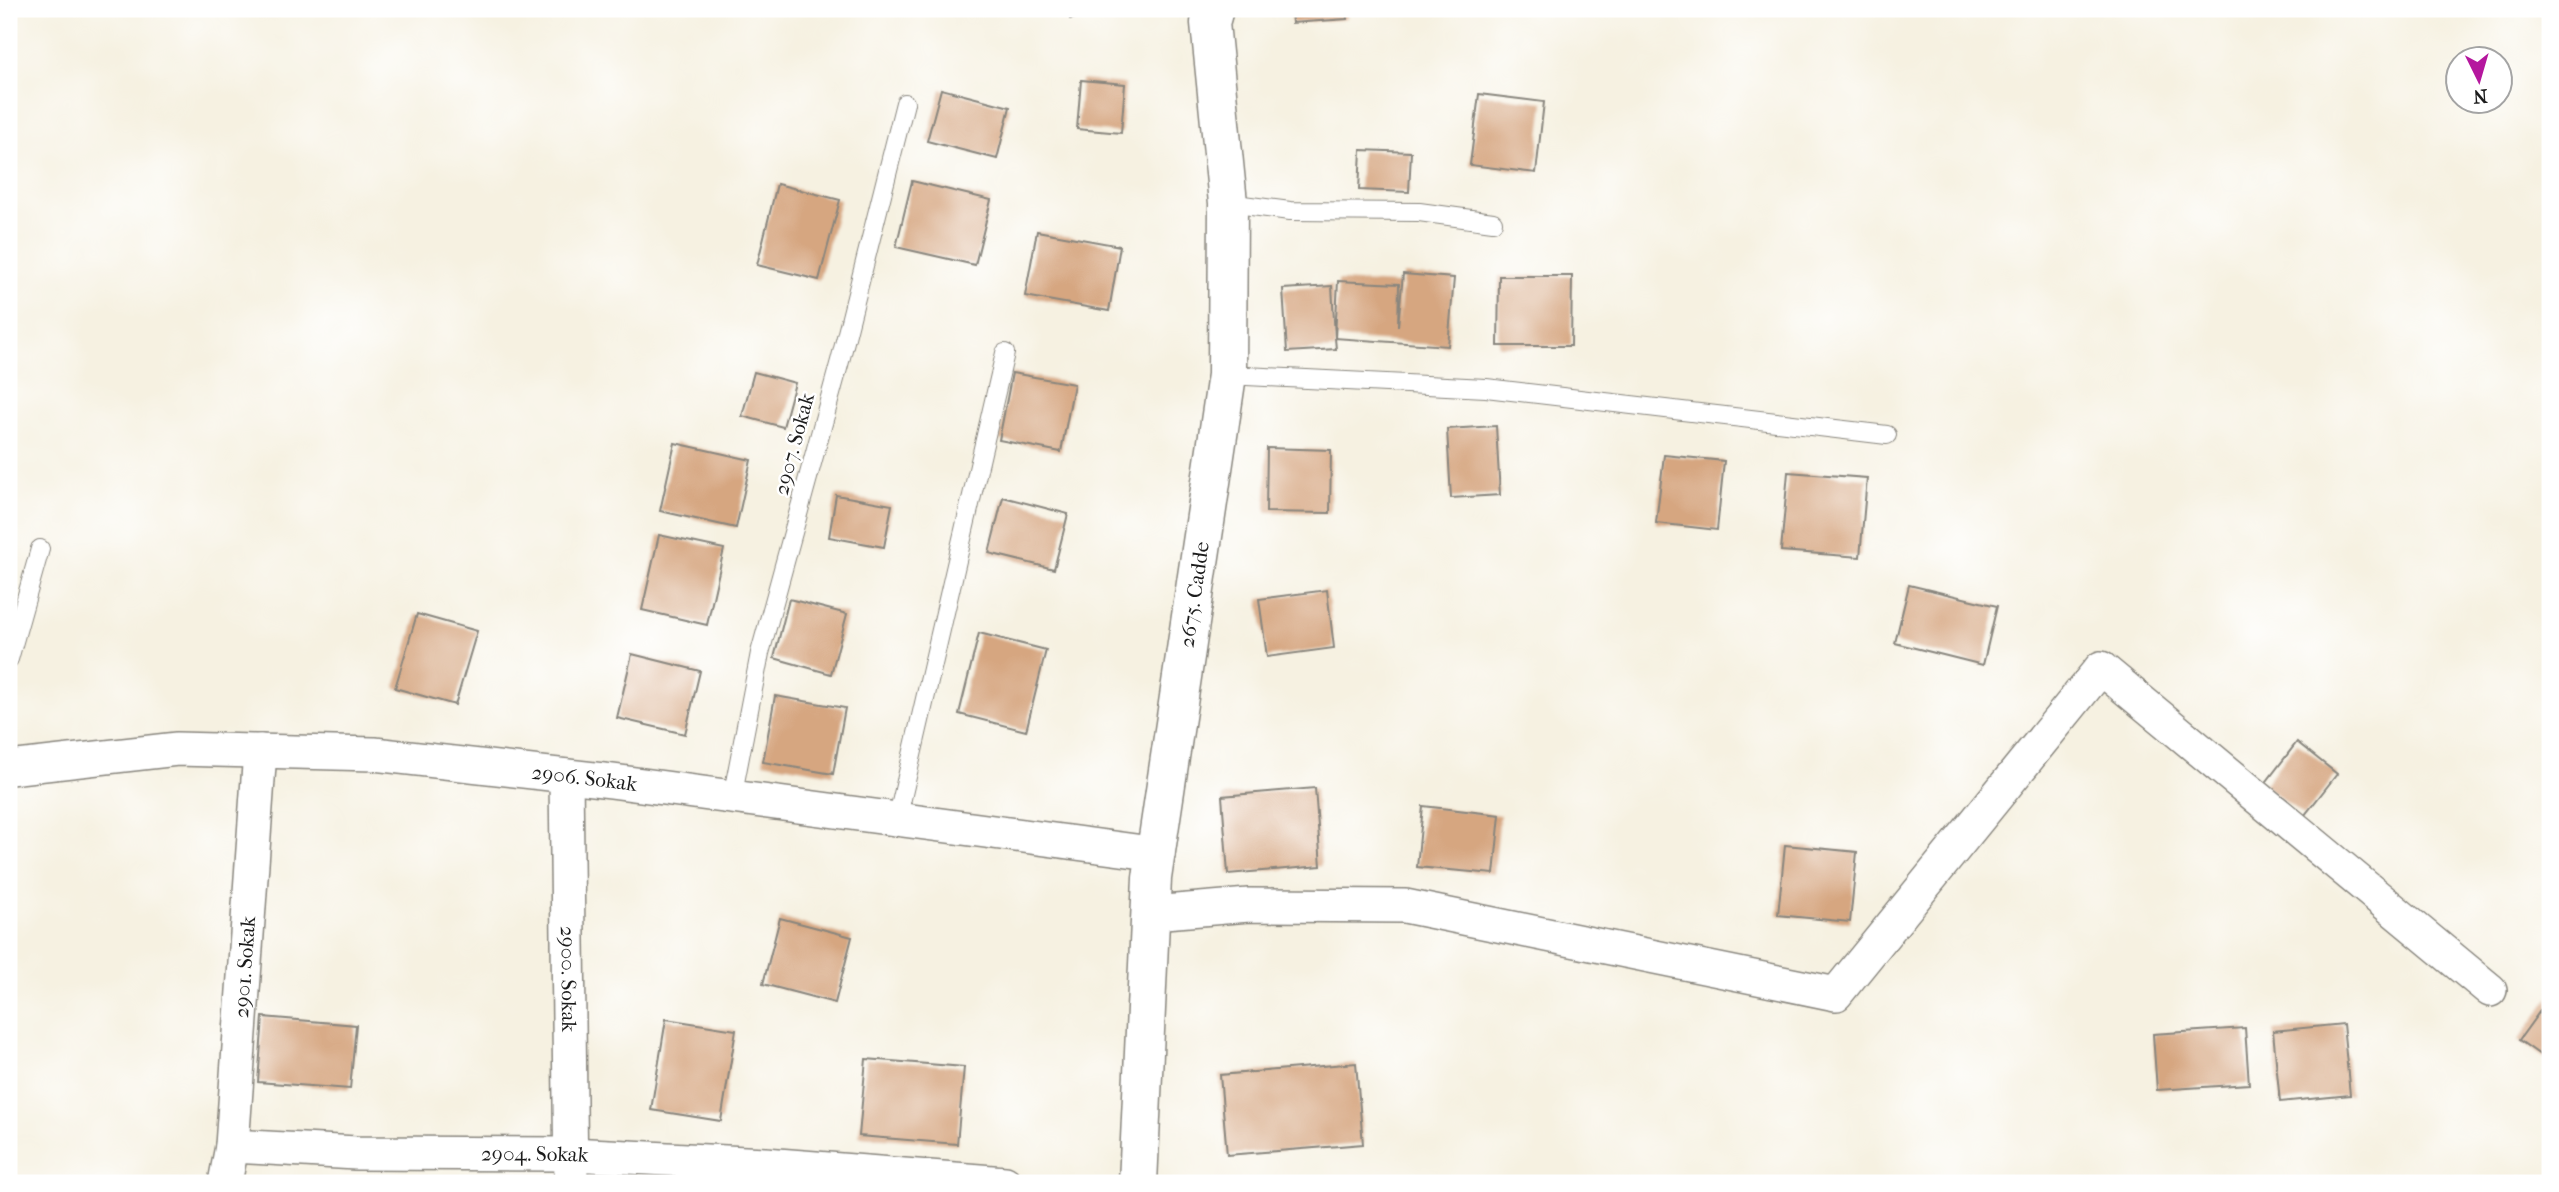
<svg xmlns="http://www.w3.org/2000/svg" width="2559" height="1192" viewBox="0 0 2559 1192" font-family="'IM FELL French Canon',serif">
<style>
.building{fill:#d6a680}
.lines{fill:none;stroke-linecap:round;stroke-linejoin:round}
.service-casing{stroke:#89867e;stroke-width:20}
.minor-casing{stroke:#89867e;stroke-width:36}
.tertiary-casing{stroke:#89867e;stroke-width:41}
.service{stroke:#fff;stroke-width:18}
.minor{stroke:#fff;stroke-width:33}
.tertiary{stroke:#fff;stroke-width:38}
.labels{text-anchor:middle;stroke-width:5;stroke-linejoin:round;paint-order:stroke}
.street-label{font-size:21px;fill:#1c1c1c;stroke:#fff}
</style>
<rect width="100%" height="100%" fill="#fff"/>
<filter id="ink" filterUnits="userSpaceOnUse"><feTurbulence type="fractalNoise" baseFrequency=".0143" numOctaves="2"/><feDisplacementMap in="SourceGraphic" scale="14" xChannelSelector="R" yChannelSelector="G"/><feConvolveMatrix kernelMatrix="1 2 1 2 8 2 1 2 1" color-interpolation-filters="sRGB"/></filter>
<filter id="wash" filterUnits="userSpaceOnUse"><feTurbulence type="fractalNoise" baseFrequency=".00686" numOctaves="4" result="noise"/><feDisplacementMap in="SourceGraphic" scale="28" xChannelSelector="R" yChannelSelector="G"/><feGaussianBlur stdDeviation="1.57" result="paint"/><feColorMatrix in="noise" values="0 0 0 0 0 0 0 0 0 0 0 0 0 0 0 0 0 1.4 0 .05"/><feComposite in="paint" operator="in"/></filter>
<g filter="url(#wash)">
<rect width="100%" height="100%" fill="#f6f1e1"/>
<g id="blocks">
<g class="building">
<polygon points="1068,9 1134,9 1134,10 1070,19"/>
<polygon points="1291,9 1346,9 1347,19 1292,23"/>
<polygon points="1081,80 1125,84 1121,133 1077,129"/>
<polygon points="941,89 1010,107 997,159 927,141"/>
<polygon points="1479,94 1544,102 1536,173 1470,165"/>
<polygon points="1361,150 1411,152 1409,192 1359,190"/>
<polygon points="912,181 991,200 975,265 896,247"/>
<polygon points="777,184 840,200 819,280 757,265"/>
<polygon points="1037,231 1120,246 1109,311 1025,296"/>
<polygon points="1403,274 1454,278 1448,346 1335,338 1336,349 1287,352 1283,289 1332,286 1335,338 1338,281 1399,284 1398,326"/>
<polygon points="1499,276 1572,276 1571,346 1498,346"/>
<polygon points="754,372 795,383 783,427 742,416"/>
<polygon points="1012,373 1074,384 1061,452 999,440"/>
<polygon points="1496,426 1500,495 1451,498 1447,429"/>
<polygon points="675,443 751,460 736,528 660,511"/>
<polygon points="1267,448 1331,450 1330,513 1266,512"/>
<polygon points="1664,455 1724,461 1717,530 1656,523"/>
<polygon points="1788,472 1867,478 1860,557 1781,551"/>
<polygon points="836,495 892,505 884,547 829,537"/>
<polygon points="1003,497 1068,514 1054,569 989,553"/>
<polygon points="659,535 724,549 707,625 642,610"/>
<polygon points="1909,585 1997,606 1983,665 1895,643"/>
<polygon points="1327,590 1334,648 1267,657 1259,599"/>
<polygon points="789,599 847,614 831,674 774,658"/>
<polygon points="417,614 477,631 455,705 395,688"/>
<polygon points="979,633 1046,650 1026,731 959,714"/>
<polygon points="632,654 700,671 685,734 617,718"/>
<polygon points="775,696 845,708 833,774 763,762"/>
<polygon points="2297,742 2337,774 2304,816 2264,785"/>
<polygon points="1315,788 1321,866 1228,874 1222,796"/>
<polygon points="1423,806 1500,815 1494,874 1417,867"/>
<polygon points="1785,845 1857,852 1850,922 1778,915"/>
<polygon points="780,918 852,937 835,1003 763,984"/>
<polygon points="2550,997 2550,1062 2519,1040"/>
<polygon points="263,1017 356,1025 350,1089 258,1082"/>
<polygon points="666,1019 736,1030 721,1121 651,1110"/>
<polygon points="2343,1024 2350,1095 2280,1102 2273,1031"/>
<polygon points="2245,1028 2249,1084 2157,1090 2153,1034"/>
<polygon points="866,1059 964,1067 957,1144 859,1136"/>
<polygon points="1356,1063 1363,1144 1227,1155 1220,1075"/>
</g>
</g>
</g>
<g filter="url(#ink)">
<use href="#blocks" fill-opacity="0" stroke="#89867e" stroke-width="2"/>
<g class="lines">
<defs>
<g id="service">
<polyline points="1228,203 1290,211 1419,212 1493,222"/>
<polyline points="1227,375 1486,388 1887,435"/>
<polyline points="9,659 40,549"/>
<polyline points="732,798 760,653 840,361 905,103"/>
<polyline points="897,820 1005,353"/>
</g>
<g id="minor">
<path id="s1" d="M9,768L177,749L374,754L612,781L1158,854"/>
<path id="s2" d="M566,776L571,1183"/>
<polyline points="1152,913 1249,905 1405,906 1836,994 2101,668 2490,990"/>
<path id="s3" d="M232,1146L356,1153L570,1154L765,1164L1005,1183"/>
<path id="s4" d="M225,1183L232,1146L260,751"/>
</g>
<g id="tertiary">
<path id="s5" d="M1138,1183L1152,878L1227,375L1228,203L1210,23L1214,9"/>
</g>
</defs>
<use href="#service" class="service-casing"/>
<use href="#minor" class="minor-casing"/>
<use href="#tertiary" class="tertiary-casing"/>
<use href="#service" class="service"/>
<use href="#minor" class="minor"/>
<use href="#tertiary" class="tertiary"/>
</g>
</g>
<g class="labels">
<g class="street-label">
<text transform="translate(794 444) rotate(-75)" y="7">2907. Sokak</text>
<text dy="7" stroke="none"><textPath href="#s5" startOffset="592">2675. Cadde</textPath></text>
<text dy="7" stroke="none"><textPath href="#s1" startOffset="578">2906. Sokak</textPath></text>
<text dy="7" stroke="none"><textPath href="#s4" startOffset="217">2901. Sokak</textPath></text>
<text dy="7" stroke="none"><textPath href="#s2" startOffset="203">2900. Sokak</textPath></text>
<text dy="7" stroke="none"><textPath href="#s3" startOffset="303">2904. Sokak</textPath></text>
</g>
</g>
<rect width="2559" height="1192" fill="none" stroke="#fff" stroke-width="35"/>
<g transform="translate(2479 80) rotate(175)"><circle r="33" fill="#ffffff" stroke="#a4a4a4" stroke-width="2"/>
<path d="M0-5L12 26L0 18L-12 26Z" fill="#b5179e"/>
<text y="-10" font-size="19" font-weight="bold" text-anchor="middle" fill="#1c1c1c">N</text>
</g>
</svg>
